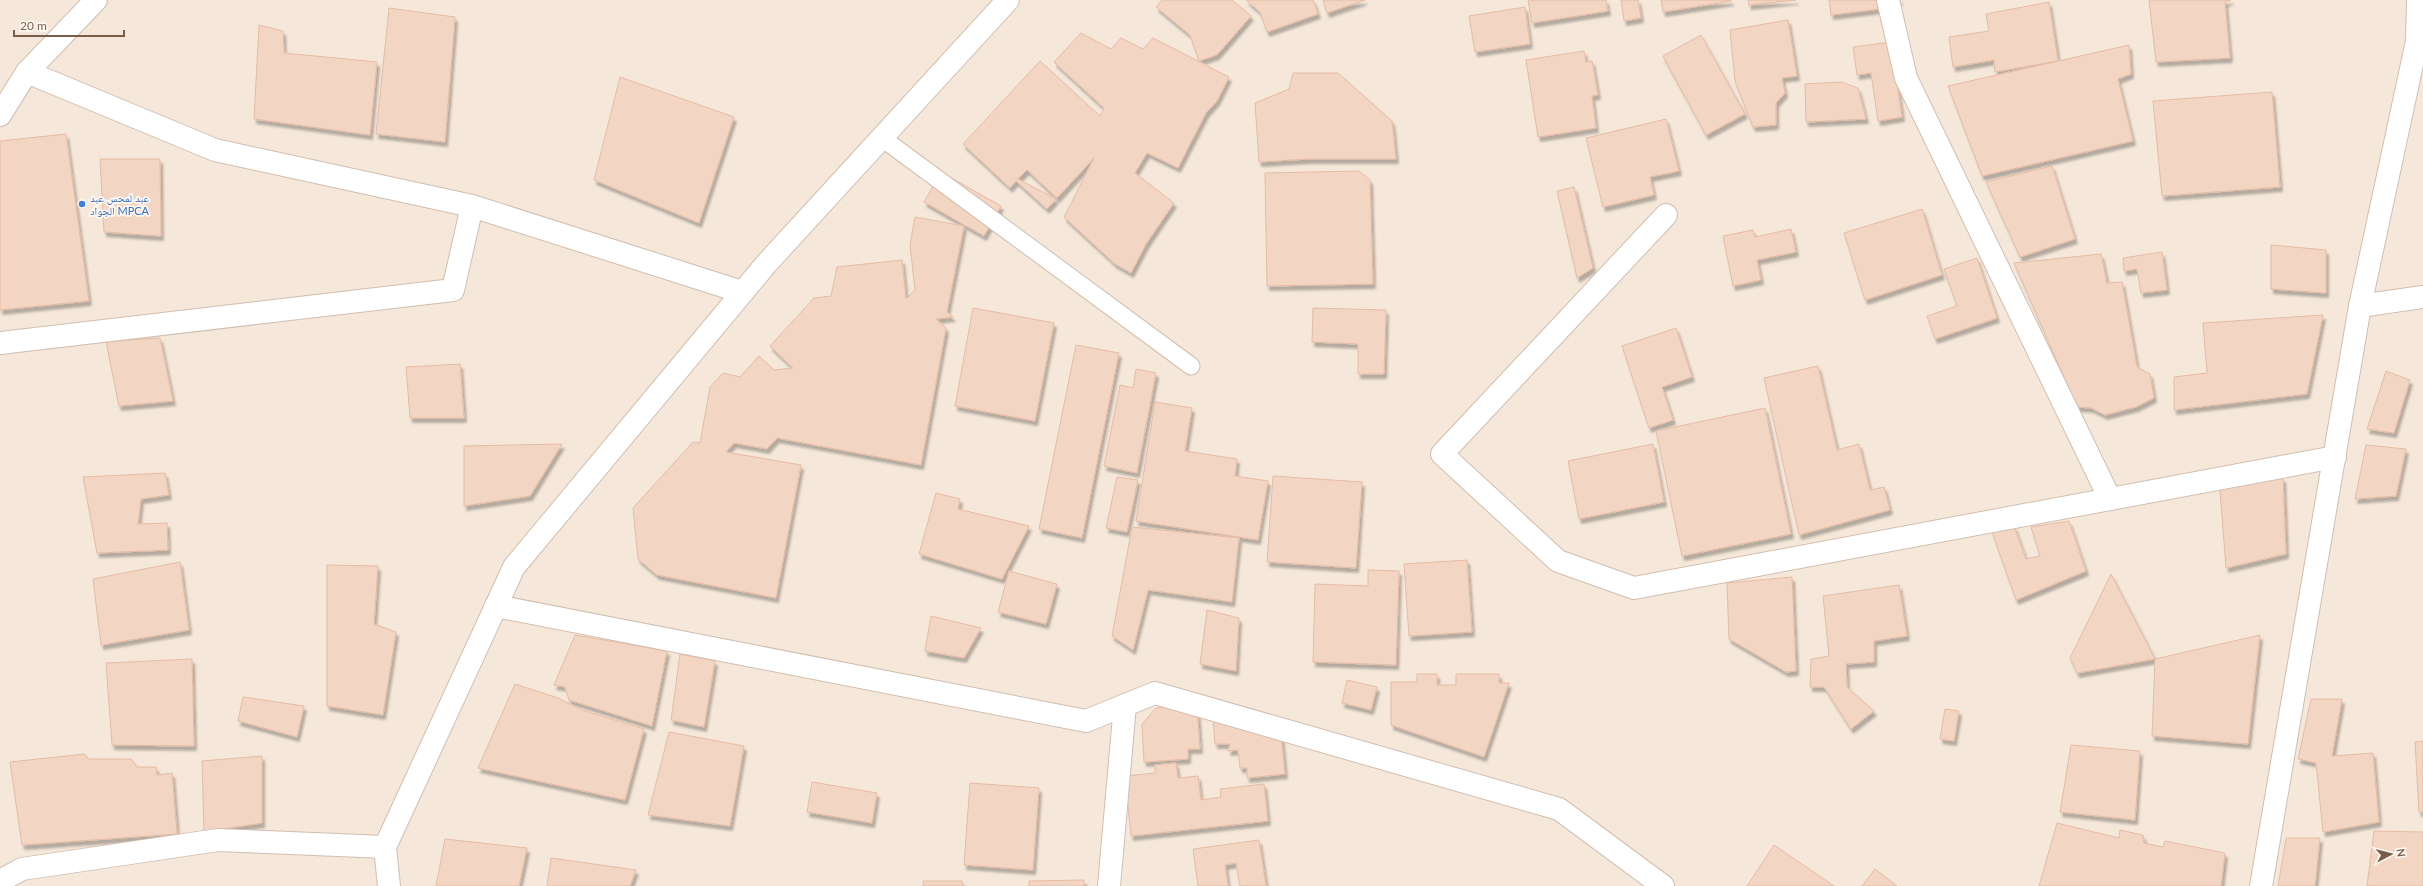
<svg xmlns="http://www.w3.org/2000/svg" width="2423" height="886" viewBox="0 0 2423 886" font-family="Lato,'Noto Naskh Arabic',sans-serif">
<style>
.residential{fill:#f5e8da}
.building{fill:#f3d5c3;stroke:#e6bba3;filter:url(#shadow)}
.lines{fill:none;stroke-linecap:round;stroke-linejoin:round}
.lane-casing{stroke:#d1beb0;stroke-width:19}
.street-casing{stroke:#d1beb0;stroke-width:24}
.lane{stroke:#fff;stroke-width:17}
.street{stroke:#fff;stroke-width:22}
.shop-dot{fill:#3f7fe0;stroke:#fffaf3;stroke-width:1.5}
.labels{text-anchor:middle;stroke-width:3.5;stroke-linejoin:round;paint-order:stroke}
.shop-label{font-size:11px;fill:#366cbe;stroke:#fffaf3;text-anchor:start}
</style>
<defs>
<filter id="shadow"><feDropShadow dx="2.5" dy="4.5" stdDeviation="1" flood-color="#0004"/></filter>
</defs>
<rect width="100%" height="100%" fill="#fdf6ec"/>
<rect class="residential" x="0" y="0" width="2423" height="886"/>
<g class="building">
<polygon points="1162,0 1232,0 1251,16 1217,55 1199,61 1190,35 1156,7"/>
<polygon points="1246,0 1313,0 1318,14 1267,32 1260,12"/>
<polygon points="1323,0 1365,0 1327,13"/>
<polygon points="1528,0 1606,0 1608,11 1532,23"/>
<polygon points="1621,0 1638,0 1641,18 1624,21"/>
<polygon points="1661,0 1731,0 1731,1 1663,12"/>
<polygon points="1748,0 1796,0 1749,5"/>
<polygon points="1829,0 1901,0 1879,3 1880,9 1831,15"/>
<polygon points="2149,0 2231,0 2225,2 2230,58 2156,62"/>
<polygon points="2049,2 2058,61 1995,72 1994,60 1953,67 1949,37 1989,31 1986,14"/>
<polygon points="1525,7 1530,44 1475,52 1469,16"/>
<polygon points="389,8 455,17 445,142 376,134"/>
<polygon points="1788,20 1797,76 1782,78 1785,93 1776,103 1776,125 1753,127 1735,81 1730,30"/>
<polygon points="259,25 283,31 284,53 377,62 370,135 254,119"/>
<polygon points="1081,33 1111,49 1121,38 1143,49 1153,38 1229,77 1217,101 1206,113 1178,168 1147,153 1135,173 1174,203 1146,244 1131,273 1115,264 1064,217 1094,158 1057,198 1027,170 1018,179 1056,199 1047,209 1016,181 1010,188 963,144 1040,61 1100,116 1104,108 1054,62"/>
<polygon points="1701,35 1745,114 1706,135 1663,56"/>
<polygon points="1891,42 1902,117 1878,121 1871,73 1857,75 1853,47"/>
<polygon points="2129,45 2131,74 2118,79 2133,141 1982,176 1948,86"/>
<polygon points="1584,51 1586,62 1592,61 1598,95 1592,96 1596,128 1538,137 1526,60"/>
<polygon points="1293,73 1338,73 1392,121 1396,159 1308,159 1259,162 1255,103 1289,89"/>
<polygon points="620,77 734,117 699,223 594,180"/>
<polygon points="1841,82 1858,88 1866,119 1806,122 1805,84"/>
<polygon points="2272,92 2280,187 2162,196 2153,101"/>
<polygon points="1666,119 1679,171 1650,177 1654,195 1603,207 1586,138"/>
<polygon points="66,134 89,301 0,310 0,141"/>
<polygon points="100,159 160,159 161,236 104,232"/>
<polygon points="2052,166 2075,239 2020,257 1986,182"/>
<polygon points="1359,171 1370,180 1373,284 1267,286 1265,173"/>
<polygon points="941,172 1001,206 984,236 924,202"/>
<polygon points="1574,187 1593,268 1577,278 1557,191"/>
<polygon points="1922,209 1942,275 1865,300 1844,233"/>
<polygon points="915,217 964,226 947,312 953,317 936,319 946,328 921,465 777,438 767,449 734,443 726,452 801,465 776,598 657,575 638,559 633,508 693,442 700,443 710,387 723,373 740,377 759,356 774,370 793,368 770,346 814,298 831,296 837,267 902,260 906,299 915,290 910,245"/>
<polygon points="1791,229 1796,252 1757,260 1761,280 1733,286 1723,236 1753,230 1755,237"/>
<polygon points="2271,245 2326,250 2326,293 2271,289"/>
<polygon points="2162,252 2167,290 2141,293 2137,269 2124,271 2123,258"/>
<polygon points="2101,254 2107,283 2122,282 2137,367 2150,374 2154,398 2136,407 2105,415 2091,408 2077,407 2014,263"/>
<polygon points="1977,258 1997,318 1935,339 1927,316 1957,306 1944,269"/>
<polygon points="973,308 1054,323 1035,421 955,406"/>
<polygon points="1313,308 1386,310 1384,374 1358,374 1358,344 1312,342"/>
<polygon points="2323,315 2307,394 2174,410 2174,377 2207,373 2203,323"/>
<polygon points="1676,328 1692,377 1662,387 1673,420 1649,428 1622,346"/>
<polygon points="160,338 173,401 119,406 106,341"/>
<polygon points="1076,345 1119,353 1082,538 1039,529"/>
<polygon points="460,364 464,418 410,418 406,367"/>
<polygon points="1818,366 1837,450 1859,444 1870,490 1884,487 1890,510 1799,535 1764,378"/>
<polygon points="1136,369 1156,373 1137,473 1104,466 1120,385 1133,388"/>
<polygon points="2386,371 2410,380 2394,433 2367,429"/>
<polygon points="1155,402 1192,408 1185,451 1237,459 1235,476 1268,481 1258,540 1136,521"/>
<polygon points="1765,408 1791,534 1682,556 1656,431"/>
<polygon points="562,444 530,496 464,506 464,446"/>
<polygon points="1653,444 1664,502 1579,519 1568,461"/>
<polygon points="2366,445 2406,449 2396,496 2355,499"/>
<polygon points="165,473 169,495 141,499 138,524 167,523 168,550 97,553 83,477"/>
<polygon points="1273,476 1362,482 1356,568 1267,562"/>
<polygon points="1117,477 1138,480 1127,532 1106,528"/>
<polygon points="2219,478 2283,478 2286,554 2226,568"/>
<polygon points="936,493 960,499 958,509 1029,526 1002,579 919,554"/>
<polygon points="2069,521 2086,571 2016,600 1991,529 2014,526 2026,559 2040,556 2031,527"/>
<polygon points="1132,527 1239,538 1232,602 1148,590 1133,650 1112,636"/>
<polygon points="1467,560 1472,632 1409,636 1404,564"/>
<polygon points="180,562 189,630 101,645 93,579"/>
<polygon points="327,565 378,566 374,624 396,632 383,715 327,706"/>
<polygon points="1368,570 1399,571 1396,665 1313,662 1315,584 1368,586"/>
<polygon points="1009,571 1057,584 1046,624 998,612"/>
<polygon points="2111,574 2155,659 2077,673 2070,658"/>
<polygon points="1792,577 1796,671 1786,672 1729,639 1727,583"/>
<polygon points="1899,585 1907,636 1874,641 1874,662 1846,664 1847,687 1874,711 1851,729 1824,687 1810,687 1811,659 1829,656 1823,596"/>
<polygon points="1207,610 1239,618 1236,671 1200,664"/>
<polygon points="931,616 981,628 964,658 925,651"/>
<polygon points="575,635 667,651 652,726 569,700 565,687 554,685"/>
<polygon points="2260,635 2248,744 2152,736 2155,659"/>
<polygon points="680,654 715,661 704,727 671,720"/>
<polygon points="192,659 194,746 112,745 106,663"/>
<polygon points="1417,674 1437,674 1437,685 1456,685 1456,674 1499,674 1499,683 1509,683 1484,757 1391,725 1391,682 1417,682"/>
<polygon points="1347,680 1377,687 1371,710 1342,703"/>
<polygon points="515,684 558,698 582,710 644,729 625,800 478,768"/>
<polygon points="243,697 304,706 297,737 238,721"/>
<polygon points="2311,699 2342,699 2332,756 2373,753 2379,822 2323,832 2316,763 2298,759"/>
<polygon points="1197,706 1200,749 1188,749 1188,759 1144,762 1142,724 1156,708"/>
<polygon points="1945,709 1959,711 1954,741 1940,739"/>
<polygon points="1213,717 1281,734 1285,774 1247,778 1247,768 1240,768 1238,750 1228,751 1230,744 1215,744"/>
<polygon points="669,732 744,746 730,826 648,815"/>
<polygon points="2423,741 2423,812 2419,812 2415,742"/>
<polygon points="2071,745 2140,751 2135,820 2060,812"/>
<polygon points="85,754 88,759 131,759 137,767 156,767 157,775 172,773 177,834 22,845 10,762"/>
<polygon points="262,756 262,823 204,832 202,761"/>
<polygon points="1176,763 1178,778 1198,776 1201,800 1221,797 1220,789 1264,784 1268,821 1131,836 1125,776 1155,773 1155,765"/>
<polygon points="812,782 877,793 872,823 807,812"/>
<polygon points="970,783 1039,788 1033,870 964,865"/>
<polygon points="2057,823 2119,838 2120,830 2143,835 2144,843 2163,847 2165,841 2225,853 2221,886 2039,886"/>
<polygon points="2374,831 2423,832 2423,886 2367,886"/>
<polygon points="2286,838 2320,838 2315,886 2278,886"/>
<polygon points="445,839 527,848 519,886 436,886"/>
<polygon points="1259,840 1266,886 1240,886 1236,863 1225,865 1228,886 1198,886 1193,849"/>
<polygon points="1774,845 1834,886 1747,886"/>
<polygon points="551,858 636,870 630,886 547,886"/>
<polygon points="1875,869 1897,886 1862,886"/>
<polygon points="1084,880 1084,886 1029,886 1029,881"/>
<polygon points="923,881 962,881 963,886 923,886"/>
</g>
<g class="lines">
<defs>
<polyline id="lane" points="882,138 1191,366"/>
<g id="street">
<polyline points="1888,0 1906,78 2110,499"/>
<polyline points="27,72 215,150 472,206 742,292"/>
<polyline points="0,115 27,72 96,0"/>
<polyline points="1666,215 1442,454 1558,561 1634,588 2335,457"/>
<polyline points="2360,306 2423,297"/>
<polyline points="0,343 453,290 472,206"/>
<polyline points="496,606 1086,721 1155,693 1559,809 1663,886"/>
<polyline points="0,881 22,869 218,840 385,847"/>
<polyline points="389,886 385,847 514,567 767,263 1008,0"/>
<polyline points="1109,886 1125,705"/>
<polyline points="2261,886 2360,306 2417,41 2418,0"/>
</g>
</defs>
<use href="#lane" class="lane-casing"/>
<use href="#street" class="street-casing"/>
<use href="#lane" class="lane"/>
<use href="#street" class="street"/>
</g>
<circle class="shop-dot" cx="82" cy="204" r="4"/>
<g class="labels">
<g class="shop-label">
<text x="90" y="202">عبد لمحس عبد<tspan x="90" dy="13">الجواد MPCA</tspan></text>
</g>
</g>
<g transform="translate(2391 854) rotate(83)" stroke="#fffaf3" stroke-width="3" paint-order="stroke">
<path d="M0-3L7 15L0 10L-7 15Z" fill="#7a5c4d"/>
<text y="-6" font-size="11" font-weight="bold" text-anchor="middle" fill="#7a5c4d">N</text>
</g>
<path d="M14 30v6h110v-6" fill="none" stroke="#7a5c4d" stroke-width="2"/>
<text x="20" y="30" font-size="12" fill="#7a5c4d" stroke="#fffaf3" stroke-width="3" paint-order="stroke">20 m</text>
</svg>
